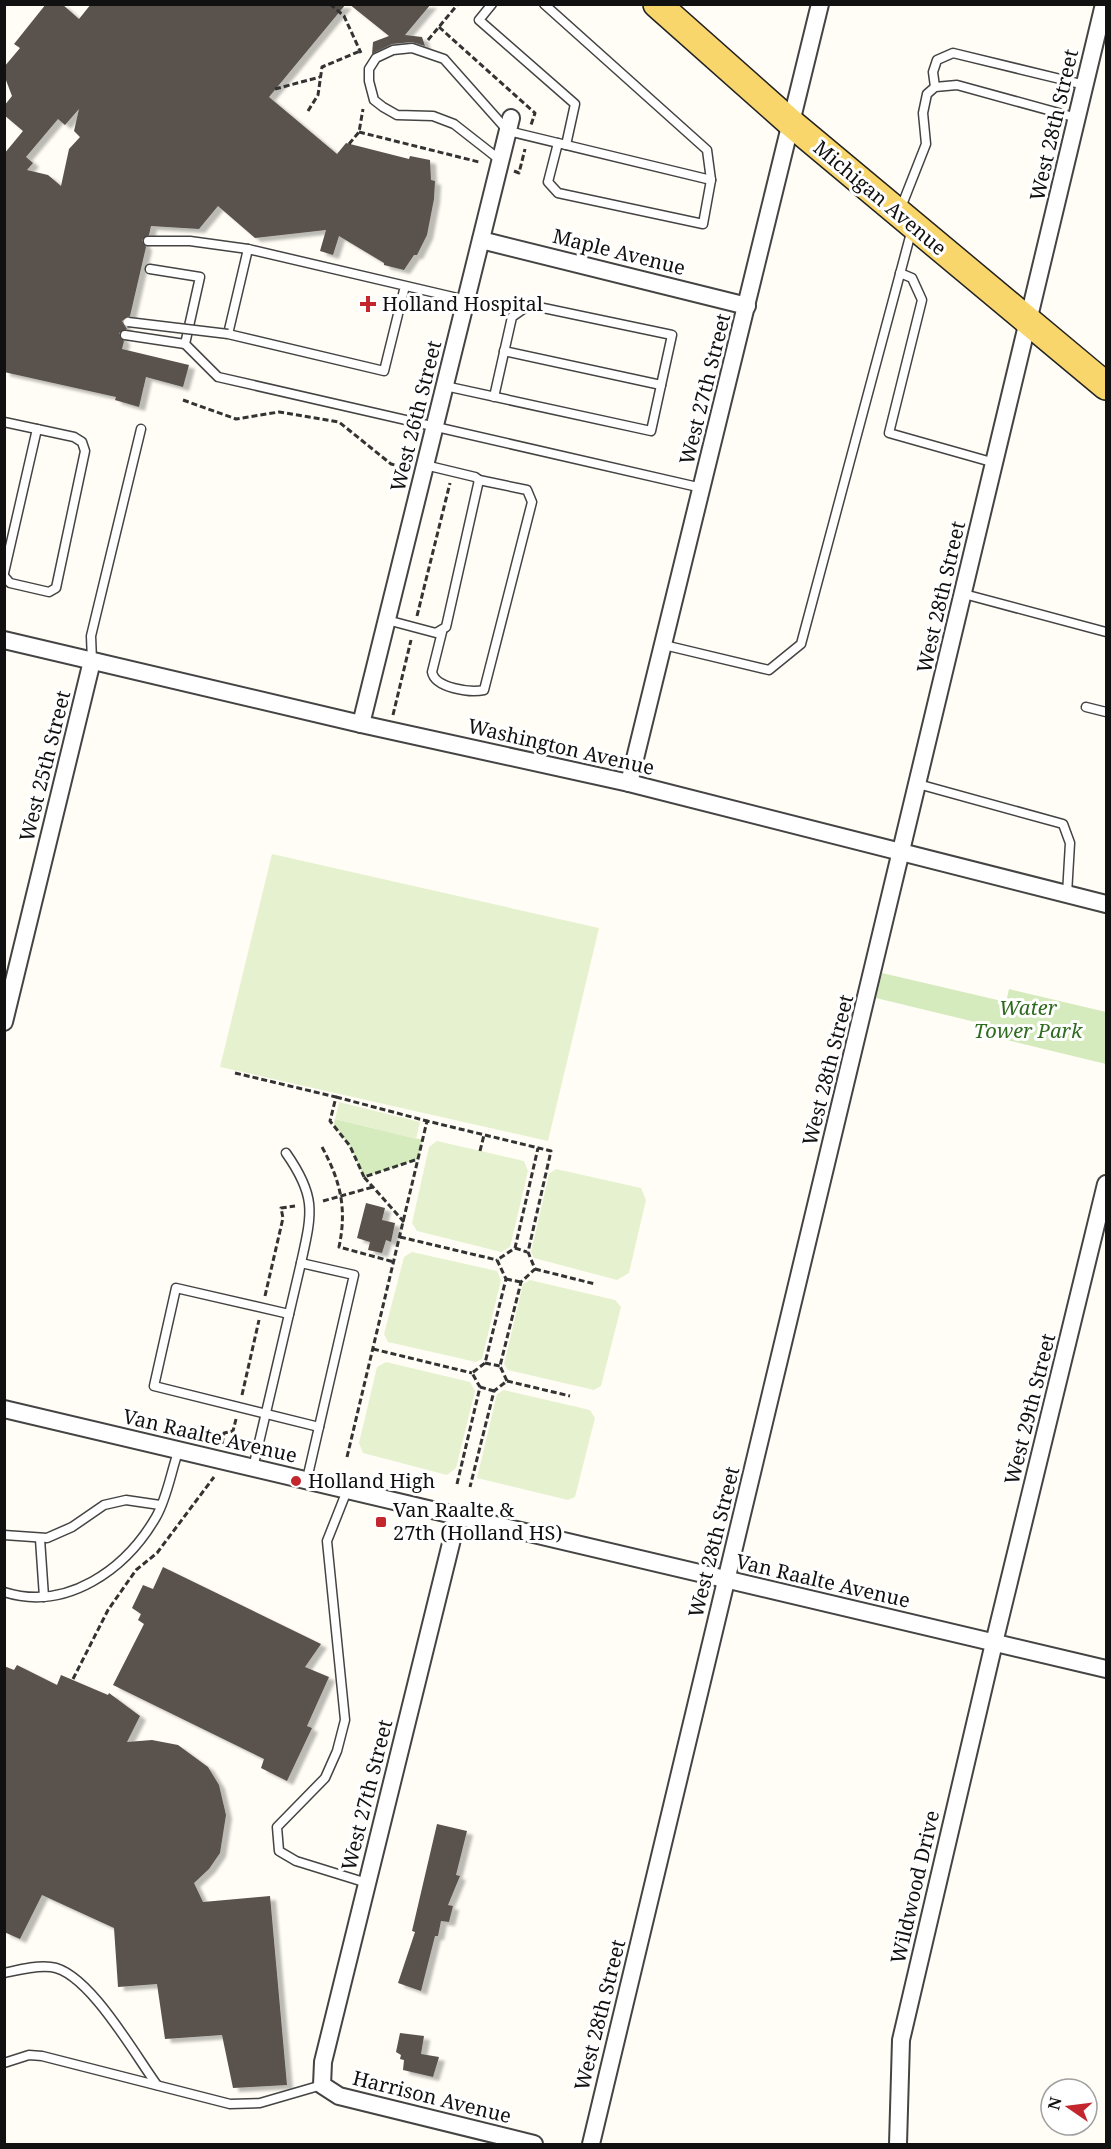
<svg xmlns="http://www.w3.org/2000/svg" width="1111" height="2149" viewBox="0 0 1111 2149" font-family="'Noto Serif',serif">
<style>
.green{fill:#d5ebbd}
.pitch{fill:#e6f2cf}
.building{fill:#5a524d;fill-rule:evenodd;filter:url(#shadow)}
.lines{fill:none;stroke-linecap:round;stroke-linejoin:round}
.service-casing{stroke:#444;stroke-width:11}
.minor-casing{stroke:#444;stroke-width:20}
.primary-casing{stroke:#222;stroke-width:30}
.path{stroke:#333;stroke-width:3;stroke-dasharray:6 3;stroke-linecap:butt}
.service{stroke:#fff;stroke-width:8}
.minor{stroke:#fff;stroke-width:16}
.primary{stroke:#f9d66b;stroke-width:27}
.service-bridge-casing{stroke:#444;stroke-width:11;stroke-linecap:butt}
.service-bridge{stroke:#fff;stroke-width:8}
.poi-dot{fill:#c4262e;stroke:#fff;stroke-width:2}
.labels{text-anchor:middle;stroke-width:6;stroke-linejoin:round;paint-order:stroke}
.street-label{font-size:20px;fill:#111;stroke:#fff}
.poi-label{font-size:20px;fill:#111;stroke:#fff;text-anchor:start}
.park-label{font-size:20px;font-style:italic;fill:#2f6b1f;stroke:#fff}
</style>
<defs>
<filter id="shadow"><feDropShadow dx="6" dy="4" stdDeviation="1.5" flood-color="#0004"/></filter>
</defs>
<rect width="100%" height="100%" fill="#fffdf5"/>
<g class="green">
<polygon points="882,973 1006,1002 1009,989 1106,1012 1106,1064 998,1038 1000,1028 876,998"/>
<polygon points="335,1119 423,1140 418,1159 364,1177 350,1146 334,1125"/>
</g>
<g class="pitch">
<polygon points="272,854 599,928 548,1141 220,1067"/>
<polygon points="339,1102 420,1122 416,1139 335,1119"/>
<polygon points="437,1141 524,1161 528,1171 510,1247 501,1252 417,1231 412,1223 429,1147"/>
<polygon points="556,1169 641,1188 646,1200 629,1273 617,1280 534,1258 531,1252 549,1174"/>
<polygon points="412,1252 497,1271 501,1280 482,1359 476,1362 388,1342 384,1334 404,1257"/>
<polygon points="530,1280 615,1300 621,1307 601,1386 594,1390 508,1370 504,1364 523,1284"/>
<polygon points="386,1362 470,1382 475,1391 456,1468 447,1475 363,1453 359,1443 377,1367"/>
<polygon points="504,1390 590,1410 595,1418 575,1497 568,1500 477,1478 497,1394"/>
</g>
<g class="building">
<path d="M46,4H62L79,19L91,4H346L269,97L337,154L346,143L409,159L410,156L430,160L431,180L435,181L434,199L427,235L417,255H414L404,270L384,265V263L339,236L333,255L320,251L326,230L255,238L218,206L199,229L151,226L149,235L142,240L146,247L130,316L122,321L127,329L119,333L124,341L122,349L189,365L183,387L146,377L139,407L115,400L116,397L4,372V154L23,131L4,115V106L12,96L4,75V67L20,48L14,44ZM79,109L74,131L80,137L69,149L61,186L48,175L27,170L33,163L26,157L58,119L65,125Z"/>
<polygon points="349,4 431,4 405,35 422,37 425,46 412,42 392,44 372,54 373,42 389,36"/>
<polygon points="366,1203 385,1208 382,1220 395,1223 391,1242 386,1240 382,1253 368,1250 370,1242 357,1238"/>
<polygon points="163,1567 321,1644 305,1667 329,1677 307,1726 312,1728 287,1781 261,1768 264,1759 113,1685 144,1624 138,1620 141,1614 132,1608 143,1585 153,1589"/>
<polygon points="17,1665 57,1685 61,1675 108,1695 109,1693 140,1716 127,1742 152,1740 178,1745 208,1767 219,1785 226,1815 220,1853 209,1869 194,1883 203,1902 270,1896 287,2085 233,2088 222,2035 165,2039 157,1984 118,1987 114,1928 42,1895 20,1939 4,1932 4,1666 14,1670"/>
<polygon points="437,1824 467,1831 456,1875 460,1876 448,1905 453,1906 449,1922 441,1921 438,1936 435,1936 421,1991 398,1983 415,1932 412,1931"/>
<polygon points="400,2033 424,2036 421,2054 439,2057 433,2077 403,2070 404,2060 400,2059 401,2055 396,2052"/>
</g>
<g class="lines">
<defs>
<g id="service">
<polyline points="492,4 479,20 575,104 566,145"/>
<polyline points="544,4 707,150 711,180 703,224 558,193 548,182 558,143"/>
<polyline points="935,87 933,72 937,60 953,53 1085,85"/>
<polyline points="500,160 454,124 433,116 397,115 383,107 374,100 369,81 369,69 376,58 393,50 412,48 444,59 508,131 711,180"/>
<polyline points="900,210 926,144 923,113 927,94 935,87 957,85 1077,118"/>
<polyline points="148,241 190,241 248,249"/>
<polyline points="150,269 200,277 185,344 218,377 702,488"/>
<polyline points="900,273 912,278 922,300 889,433 995,463"/>
<polyline points="405,286 384,371 228,334 248,249 466,300"/>
<polyline points="125,335 185,344"/>
<polyline points="504,351 661,385"/>
<polyline points="445,386 651,431 672,335 529,305 512,317 494,397"/>
<polyline points="4,422 74,437 82,442 85,451 56,588 49,592 10,583 4,576"/>
<polyline points="4,573 37,429"/>
<polyline points="964,594 1106,632"/>
<polyline points="387,620 436,633 446,627 479,480 475,477 425,465"/>
<path d="M442,632L432,672C435,688 470,693 484,690L532,502L527,490L479,480"/>
<polyline points="664,645 769,670 801,644 912,229"/>
<polyline points="92,661 91,636 141,429"/>
<polyline points="1086,707 1106,712"/>
<polyline points="918,784 1063,824 1070,843 1067,894"/>
<path d="M286,1153C317,1197 312,1213 301,1263"/>
<polyline points="289,1314 176,1288 154,1386 319,1427"/>
<polyline points="253,1468 301,1263 354,1275 307,1479"/>
<polyline points="348,1488 327,1541 345,1720 337,1751 325,1778 277,1827 279,1851 296,1861 367,1883"/>
<polyline points="4,1535 47,1538 72,1527 104,1505 126,1500 160,1505"/>
<polyline points="40,1539 44,1597"/>
<path d="M4,1592C67,1612 126,1569 156,1517C167,1498 171,1472 178,1452"/>
<path d="M4,1973C18,1970 36,1965 51,1967C88,1971 135,2055 157,2085"/>
<polyline points="4,2063 29,2055 42,2056 230,2104 260,2103 322,2085"/>
</g>
<g id="minor">
<polyline points="481,240 747,306"/>
<polyline points="4,640 361,724 629,783 1106,904"/>
<polyline points="361,724 511,118"/>
<polyline points="629,783 820,4"/>
<polyline points="4,1022 92,661"/>
<polyline points="4,1409 1106,1669"/>
<polyline points="458,1515 323,2062 322,2085 339,2096 534,2144"/>
<polyline points="591,2144 1104,4"/>
<polyline points="898,2144 901,2040 994,1643 1106,1184"/>
</g>
<polyline id="primary" points="657,4 791,123 1106,386"/>
</defs>
<use href="#service" class="service-casing"/>
<use href="#minor" class="minor-casing"/>
<use href="#primary" class="primary-casing"/>
<g class="path">
<polyline points="330,4 344,16 361,53"/>
<polyline points="439,27 535,113 531,125"/>
<polyline points="428,40 458,4"/>
<polyline points="275,89 320,77"/>
<polyline points="308,111 318,95 322,67 360,51"/>
<polyline points="359,132 479,162"/>
<polyline points="349,144 359,132 363,109"/>
<polyline points="514,171 519,173 525,149"/>
<polyline points="183,400 236,419 279,412 339,422 391,464 407,468"/>
<polyline points="417,616 450,483"/>
<polyline points="393,715 411,640"/>
<polyline points="235,1073 336,1097 330,1121 350,1146 364,1177"/>
<polyline points="336,1097 427,1121"/>
<path d="M322,1147C341,1182 347,1209 339,1247L394,1262"/>
<polyline points="480,1151 484,1135"/>
<polyline points="323,1201 373,1187"/>
<polyline points="404,1222 364,1177 418,1159"/>
<polyline points="400,1237 497,1260"/>
<polyline points="515,1248 527,1252"/>
<polyline points="535,1269 595,1284"/>
<polyline points="506,1279 521,1282"/>
<polyline points="265,1296 283,1218 281,1208 295,1206"/>
<polyline points="373,1349 472,1373"/>
<polyline points="485,1363 500,1366"/>
<polyline points="507,1381 570,1396"/>
<polyline points="480,1387 494,1391"/>
<polyline points="242,1395 259,1320"/>
<polyline points="222,1444 224,1433 233,1431 236,1419"/>
<polyline points="347,1457 427,1121 551,1151 528,1252 535,1269 521,1282 500,1366 507,1381 494,1391 470,1487"/>
<polyline points="457,1484 480,1387 472,1373 485,1363 506,1279 497,1260 515,1248 538,1148"/>
<polyline points="73,1679 108,1610 136,1570 157,1553 214,1477"/>
</g>
<use href="#service" class="service"/>
<use href="#minor" class="minor"/>
<use href="#primary" class="primary"/>
<defs>
<polyline id="service-bridge" points="128,322 228,334"/>
</defs>
<use href="#service-bridge" class="service-bridge-casing"/>
<use href="#service-bridge" class="service-bridge"/>
</g>
<g class="poi-dot">
<path d="M365 295h6v6h6v6h-6v6h-6v-6h-6v-6h6z"/>
<circle cx="296" cy="1481" r="6"/>
<rect x="375" y="1516" width="12" height="12" rx="3"/>
</g>
<g class="labels">
<g class="street-label">
<text transform="translate(1054 125) rotate(-77)" y="7">West 28th Street</text>
<text transform="translate(880 198) rotate(40)" y="7">Michigan Avenue</text>
<text transform="translate(619 252) rotate(14)" y="7">Maple Avenue</text>
<text transform="translate(705 389) rotate(-76)" y="7">West 27th Street</text>
<text transform="translate(416 416) rotate(-76)" y="7">West 26th Street</text>
<text transform="translate(941 597) rotate(-77)" y="7">West 28th Street</text>
<text transform="translate(561 747) rotate(13)" y="7">Washington Avenue</text>
<text transform="translate(45 766) rotate(-76)" y="7">West 25th Street</text>
<text transform="translate(828 1070) rotate(-76)" y="7">West 28th Street</text>
<text transform="translate(1030 1409) rotate(-76)" y="7">West 29th Street</text>
<text transform="translate(210 1436) rotate(13)" y="7">Van Raalte Avenue</text>
<text transform="translate(714 1542) rotate(-76)" y="7">West 28th Street</text>
<text transform="translate(823 1581) rotate(13)" y="7">Van Raalte Avenue</text>
<text transform="translate(367 1795) rotate(-76)" y="7">West 27th Street</text>
<text transform="translate(915 1887) rotate(-77)" y="7">Wildwood Drive</text>
<text transform="translate(600 2015) rotate(-76)" y="7">West 28th Street</text>
<text transform="translate(432 2097) rotate(14)" y="7">Harrison Avenue</text>
</g>
<g class="poi-label">
<text x="382" y="311">Holland Hospital</text>
<text x="308" y="1488">Holland High</text>
<text x="393" y="1517">Van Raalte &amp;<tspan x="393" dy="23">27th (Holland HS)</tspan></text>
</g>
<g class="park-label">
<text x="1028" y="1015">Water<tspan x="1028" dy="23">Tower Park</tspan></text>
</g>
</g>
<rect width="1111" height="2149" fill="none" stroke="#111111" stroke-width="12"/>
<g transform="translate(1069 2107) rotate(284)"><circle r="28" fill="#ffffff" stroke="#a0a0a0" stroke-width="1.5"/>
<path d="M0-4.5L10 22L0 15L-10 22Z" fill="#c4262e"/>
<text y="-9" font-size="16" font-weight="bold" text-anchor="middle" fill="#111111">N</text>
</g>
</svg>
